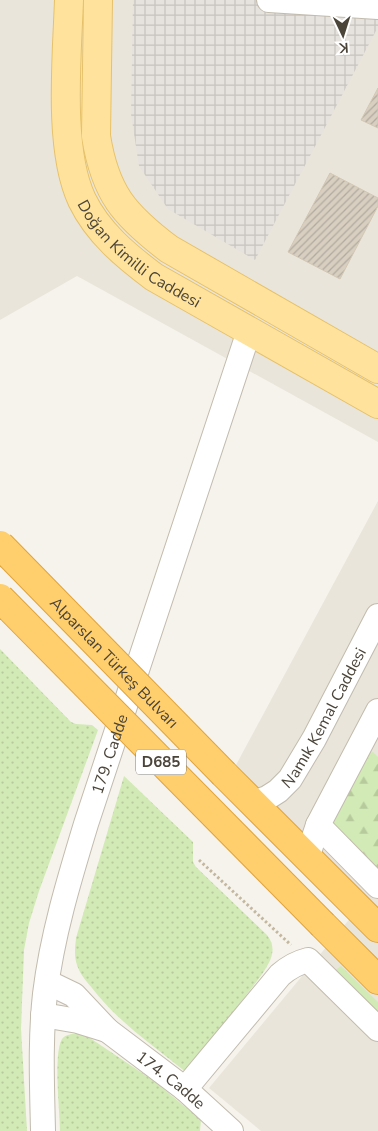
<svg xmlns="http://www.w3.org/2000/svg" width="378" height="1131" viewBox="0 0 378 1131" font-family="'Nunito Sans',sans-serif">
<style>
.residential{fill:#eae5da}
.industrial{fill:url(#industrial-grid)}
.grass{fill:url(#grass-dots)}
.forest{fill:url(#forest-firs)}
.building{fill:url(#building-hatch);stroke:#d3c7b4}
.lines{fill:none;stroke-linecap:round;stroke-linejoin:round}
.minor-casing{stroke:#c2bbae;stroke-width:26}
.major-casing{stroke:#e6c16a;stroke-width:30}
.highway-casing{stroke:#e0a43c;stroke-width:30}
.path{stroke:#c4b79f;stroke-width:3;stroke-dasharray:2.5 2.5;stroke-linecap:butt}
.minor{stroke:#fff;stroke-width:24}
.major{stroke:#ffe39c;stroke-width:28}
.highway{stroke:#ffcf6e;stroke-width:28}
.highway-bridge-casing{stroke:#e0a43c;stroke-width:30;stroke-linecap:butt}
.highway-bridge{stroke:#ffcf6e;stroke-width:28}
.labels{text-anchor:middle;stroke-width:4;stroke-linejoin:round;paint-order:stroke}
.shield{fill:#fff;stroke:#817c74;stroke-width:1}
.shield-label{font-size:15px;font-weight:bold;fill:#4b4439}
.street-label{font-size:16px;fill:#4b4439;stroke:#fff}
</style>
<defs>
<pattern id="industrial-grid" width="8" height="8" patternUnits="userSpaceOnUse" patternTransform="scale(1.25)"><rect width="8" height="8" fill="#e6e2dd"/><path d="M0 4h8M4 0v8" fill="none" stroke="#c7c3be"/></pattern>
<pattern id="grass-dots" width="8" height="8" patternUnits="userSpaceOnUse" patternTransform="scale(1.25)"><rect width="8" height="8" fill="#d2eab5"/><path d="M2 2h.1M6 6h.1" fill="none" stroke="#b6ca9c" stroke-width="1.8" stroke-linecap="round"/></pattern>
<pattern id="forest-firs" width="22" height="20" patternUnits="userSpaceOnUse" patternTransform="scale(1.25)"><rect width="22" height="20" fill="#d2eab5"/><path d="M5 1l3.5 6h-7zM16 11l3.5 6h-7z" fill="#b6ca9c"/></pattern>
<pattern id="building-hatch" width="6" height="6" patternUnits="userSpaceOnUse" patternTransform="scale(1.25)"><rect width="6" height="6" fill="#d8cfc1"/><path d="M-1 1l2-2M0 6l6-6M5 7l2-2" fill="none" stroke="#b1aa9e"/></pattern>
</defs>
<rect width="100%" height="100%" fill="#f6f3ec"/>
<g class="residential">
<polygon points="0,0 378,0 378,442 77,276 0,320"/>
<polygon points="378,501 378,1131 261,1131 209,1088 367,898 236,765"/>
</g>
<polygon class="industrial" points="133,0 378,0 378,27 255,260 168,209 139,166 131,114"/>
<g class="grass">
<polygon points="0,649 71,722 76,724 92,725 98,730 39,891 29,923 24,950 21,1029 27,1131 0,1131"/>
<path d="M124,776L193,842V862L196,867L267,935C279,950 269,964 260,977L187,1073C154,1046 118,1022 92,988C86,981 80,974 77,965C74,956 75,948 76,938Z"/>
<path d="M72,1034H79L90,1038L154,1081L201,1120L200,1131H60C60,1112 53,1054 62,1039C65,1035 68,1035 72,1034Z"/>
</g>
<g class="forest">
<polygon points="373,752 378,757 378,868 375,872 327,825 365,754"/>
<polygon points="341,966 378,1002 378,1017 333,972"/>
</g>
<g class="building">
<polygon points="378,88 378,128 361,120"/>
<polygon points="330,173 378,198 378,206 340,279 288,252"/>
</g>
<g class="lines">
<defs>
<g id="minor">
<polyline points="269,0 378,7"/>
<path id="s1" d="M253,803L267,798L278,791L290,779L314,739L378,616"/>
<polyline points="318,825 378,886"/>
<polyline points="307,858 318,825 378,711"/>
<path id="s2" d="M47,982L74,995L107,1030L185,1089L231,1131"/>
<polyline points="43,1015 78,1021 107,1030"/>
<path d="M185,1089L280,975C289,967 296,963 308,960L378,1029"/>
<path id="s3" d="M43,1131C42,1085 40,1040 45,994C52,936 69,880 86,824L249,331"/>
</g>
<g id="major">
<path id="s4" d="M69,0C67,57 58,149 82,200C98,233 126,256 154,277L378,404"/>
<path d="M98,0L96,136C105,193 124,215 169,249L378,369"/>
</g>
<g id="highway">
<polyline points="224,774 378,928"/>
<polyline points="323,925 378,980"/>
</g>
</defs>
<use href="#minor" class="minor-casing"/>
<use href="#major" class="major-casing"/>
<use href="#highway" class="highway-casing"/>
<polyline class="path" points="199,860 291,945"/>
<use href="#minor" class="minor"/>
<use href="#major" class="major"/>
<use href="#highway" class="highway"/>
<defs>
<g id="highway-bridge">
<path id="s5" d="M0,545L224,774"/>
<polyline points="0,598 323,925"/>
</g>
</defs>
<use href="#highway-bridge" class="highway-bridge-casing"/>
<use href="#highway-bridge" class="highway-bridge"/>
</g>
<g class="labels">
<rect class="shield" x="136" y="749.5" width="50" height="25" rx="4"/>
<g class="shield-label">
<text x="161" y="767">D685</text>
</g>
<g class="street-label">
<text dy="6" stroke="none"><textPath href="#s4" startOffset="282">Doğan Kimilli Caddesi</textPath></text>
<text dy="6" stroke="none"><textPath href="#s5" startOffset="164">Alparslan Türkeş Bulvarı</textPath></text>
<text dy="6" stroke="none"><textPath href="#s1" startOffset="115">Namık Kemal Caddesi</textPath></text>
<text dy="6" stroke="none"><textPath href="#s3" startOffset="386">179. Cadde</textPath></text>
<text dy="6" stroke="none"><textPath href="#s2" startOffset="159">174. Cadde</textPath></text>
</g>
</g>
<g transform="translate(343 35) rotate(176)" stroke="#ffffff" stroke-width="4" paint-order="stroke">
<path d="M0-4L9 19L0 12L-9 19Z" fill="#4b4439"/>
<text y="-8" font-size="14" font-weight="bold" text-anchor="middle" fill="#4b4439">K</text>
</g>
</svg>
